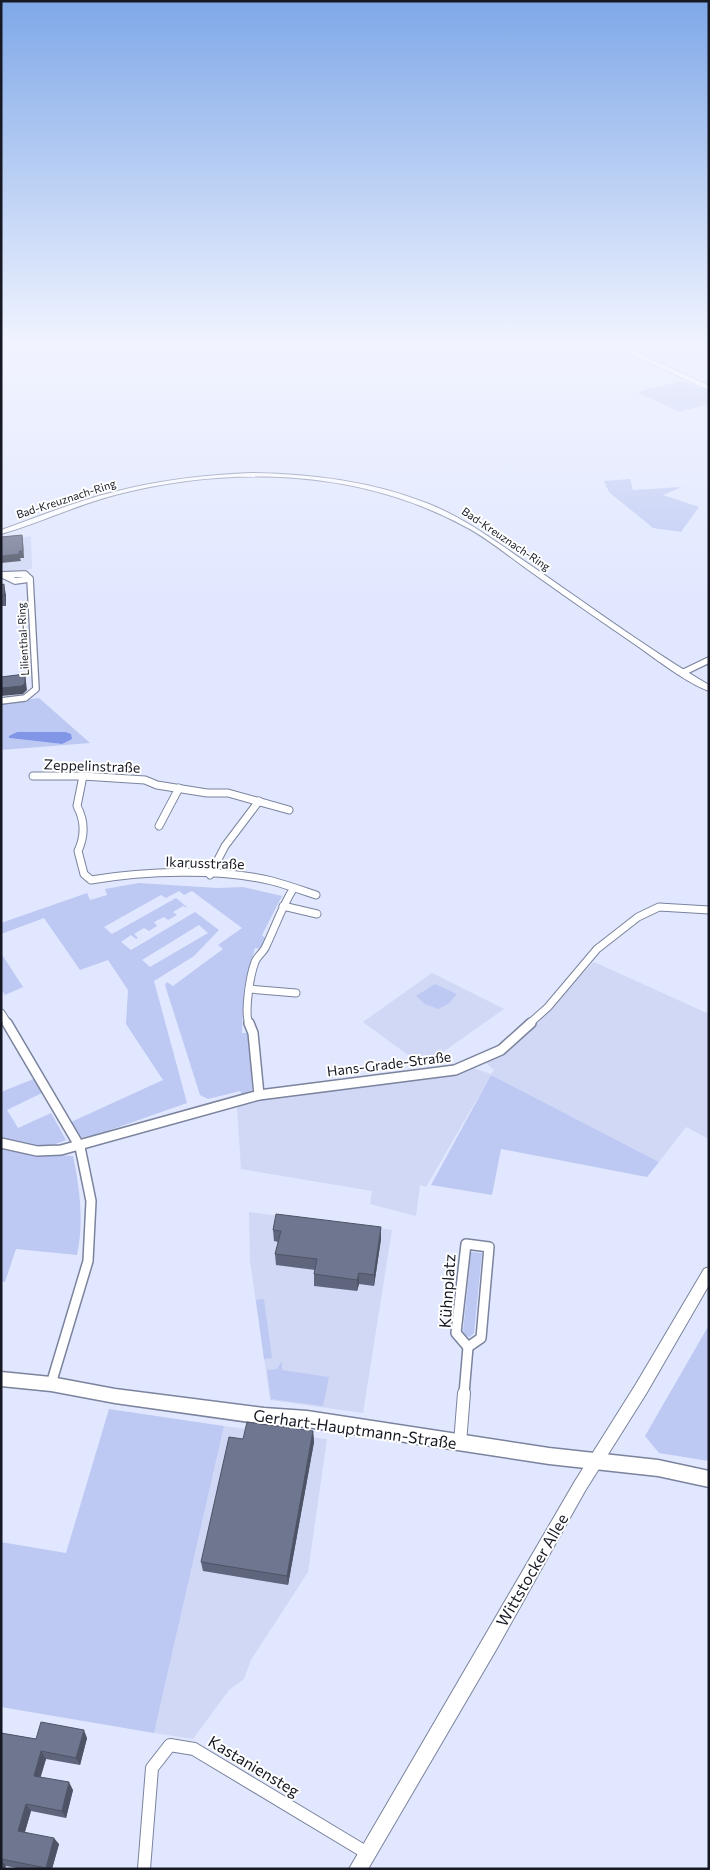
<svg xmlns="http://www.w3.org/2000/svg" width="710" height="1870" viewBox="0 0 710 1870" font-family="Commissioner,sans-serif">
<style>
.built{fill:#d0d8f5}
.green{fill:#bdc9f3;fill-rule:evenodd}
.water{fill:#8296e7}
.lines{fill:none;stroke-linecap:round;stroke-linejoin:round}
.minor-far4-casing{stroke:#7b839d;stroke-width:5.5}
.minor-far3-casing{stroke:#7b839d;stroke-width:8}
.minor-far2-casing{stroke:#7b839d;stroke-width:9}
.minor-far1-casing{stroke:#7b839d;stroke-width:12}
.minor-casing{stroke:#7b839d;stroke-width:14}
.secondary-casing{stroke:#7b839d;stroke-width:2}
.primary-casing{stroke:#7b839d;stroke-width:3}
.minor-far4{stroke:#fff;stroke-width:4.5}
.minor-far3{stroke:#fff;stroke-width:5.5}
.minor-far2{stroke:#fff;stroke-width:7}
.minor-far1{stroke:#fff;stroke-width:9}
.minor{stroke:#fff;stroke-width:12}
.secondary{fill:#fff;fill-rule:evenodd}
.primary{fill:#fff;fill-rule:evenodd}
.wall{fill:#5f657c}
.shaded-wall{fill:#4e5365}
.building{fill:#6f7690;stroke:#4e5365}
.labels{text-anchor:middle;stroke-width:4;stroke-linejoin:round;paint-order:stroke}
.far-street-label{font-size:11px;fill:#161923;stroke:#fff}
.street-label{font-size:14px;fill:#161923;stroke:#fff}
.near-street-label{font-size:16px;fill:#161923;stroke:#fff}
</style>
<rect width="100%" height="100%" fill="#e0e7ff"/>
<g class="built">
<polygon points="31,536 32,569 1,572 1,541"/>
<polygon points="594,962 709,1014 709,1139 686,1127 659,1162 491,1075 426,1187 420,1185 416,1216 370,1204 372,1191 241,1169 237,1107 245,1102 261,1099 457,1073 473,1068 491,1074 494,1070 483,1060 504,1052"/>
<polygon points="432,973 504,1009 423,1066 363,1022"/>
<polygon points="249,1212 392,1230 363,1413 270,1400 250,1261"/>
<polygon points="224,1426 327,1439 308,1572 251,1660 244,1679 229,1690 193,1739 154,1733"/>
</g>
<g class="green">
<polygon points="682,381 709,392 709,404 679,412 637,392"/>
<polygon points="630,479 633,490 682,487 663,495 699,507 681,532 653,528 609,492 604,481"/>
<path d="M39,698L90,743L1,750V703ZM17,732H66L71,734L62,744L9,738Z"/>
<path d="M139,883L217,888L243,887L282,896L262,935L265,938L261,949L255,948L244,988L242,1033H250L252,1090L242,1094L240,1091L208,1099L200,1095L165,985L167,982L173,986L223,949L218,945L242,928L192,891L184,895L179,891L166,898L161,895L104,927L112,934L176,898L188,908L183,906L173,912L177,915L168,920L164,917L154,922L157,926L149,931L144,928L134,934L138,938L136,939L131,935L121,942L131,950L195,912L219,930L194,956L154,981L187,1103L96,1135L79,1138L71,1122L163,1080L126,1024L128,990L108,960L80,970L44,918L1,934V923L87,893L90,900L107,895L105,889ZM199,925L208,933L150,967L142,960Z"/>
<polygon points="1,953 23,987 5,995 1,989"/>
<polygon points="435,984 457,994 448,1004 438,1009 425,1004 416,996"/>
<polygon points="491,1075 659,1162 647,1177 501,1149 492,1195 431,1185"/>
<path d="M36,1078L44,1092L7,1110L18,1128L51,1113L66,1140C43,1150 25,1147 1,1138V1092Z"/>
<path d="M1,1149L14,1152L73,1156C80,1189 84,1222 77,1255L16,1249L5,1282L1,1281Z"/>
<polygon points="471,1252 482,1253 474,1333 470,1337 466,1336 463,1332"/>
<polygon points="264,1299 272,1358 264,1359 256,1300"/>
<polygon points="709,1325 709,1461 659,1453 645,1436"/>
<polygon points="282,1361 282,1370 329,1377 323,1406 271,1399 267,1370 277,1369"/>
<polygon points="109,1409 224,1426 154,1733 1,1707 1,1542 66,1553"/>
</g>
<polygon class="water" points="17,732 66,732 71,734 72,739 62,744 9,738 9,736"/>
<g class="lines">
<defs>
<polyline id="minor-far4" points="609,342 709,388"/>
<g id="minor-far3">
<polyline points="1,575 25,574 30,579 36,689 25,698 1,701"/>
<polyline points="3,575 15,581 30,579"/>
<polyline points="682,673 709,660"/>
</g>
<g id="minor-far2">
<polyline points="33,776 83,776 145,780 157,785 207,793 228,793 289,810"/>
<path d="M83,776L77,806C85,821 85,836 78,851L84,874L91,880C144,871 219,868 272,881C287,885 301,890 316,895"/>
<polyline points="159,826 179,788"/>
<polyline points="210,875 225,846 259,801"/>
<polyline points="283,906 317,914"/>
<polyline points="249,989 296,993"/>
<polyline points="1,1013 8,1024"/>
<path d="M249,1024C244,1012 250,975 255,962C257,956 264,952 266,946C275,927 282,907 293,889"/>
<polyline points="529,1024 548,1007 597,949 638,917 659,907 709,910"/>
</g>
<g id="minor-far1">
<polyline points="7,1023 80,1147 91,1201 88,1261 51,1384"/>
<polyline points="249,1023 253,1033 259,1095"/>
<polyline points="1,1143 37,1151 61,1150 259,1095 455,1070 501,1050 531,1023"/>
<polygon points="466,1244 489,1247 481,1338 468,1347 456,1333"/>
<polyline points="464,1394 468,1347"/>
</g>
<g id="minor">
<polyline points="460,1443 464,1393"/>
<polyline points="144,1869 152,1768 170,1745 194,1749 367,1853"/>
</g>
<g id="secondary">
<path d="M250,473C312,474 371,481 429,504C469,520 503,547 539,571C595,610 650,650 709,685V691C689,684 661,663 643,650C607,625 570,600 534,574C512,559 488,538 464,526C358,469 231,465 115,495C76,505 40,523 1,534V530C39,517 75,501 114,492C159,480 204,475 250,473Z"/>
<polygon points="709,1267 709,1285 646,1394 585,1491 496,1650 368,1869 349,1869 575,1481 636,1384 704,1269"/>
</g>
<polygon id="primary" points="1,1372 51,1377 115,1389 264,1408 307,1411 549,1448 658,1460 709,1471 709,1487 658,1476 549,1464 307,1427 264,1424 115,1403 51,1391 1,1386"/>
</defs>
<use href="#minor-far4" class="minor-far4-casing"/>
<use href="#minor-far3" class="minor-far3-casing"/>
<use href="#minor-far2" class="minor-far2-casing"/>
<use href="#minor-far1" class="minor-far1-casing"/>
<use href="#minor" class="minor-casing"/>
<use href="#secondary" class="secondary-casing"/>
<use href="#primary" class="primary-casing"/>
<use href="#minor-far4" class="minor-far4"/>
<use href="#minor-far3" class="minor-far3"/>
<use href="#minor-far2" class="minor-far2"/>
<use href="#minor-far1" class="minor-far1"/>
<use href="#minor" class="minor"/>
<use href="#secondary" class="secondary"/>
<use href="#primary" class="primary"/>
</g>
<g class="wall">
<polygon points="1,585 6,595 6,606 1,606"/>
<polygon points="273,1230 381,1239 374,1286 359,1284 357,1291 314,1286 314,1274 315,1270 276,1265 275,1254 278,1242 274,1241"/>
<polygon points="313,1431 314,1442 288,1585 203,1571 201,1562 243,1439"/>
<polygon points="1,1733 36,1739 87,1738 80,1765 46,1759 40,1777 73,1790 66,1818 31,1811 25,1832 59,1844 52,1869 22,1869 6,1866 1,1869"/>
</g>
<g class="shaded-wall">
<polygon points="22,535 23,542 24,558 20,558 21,561 1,563 1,556 19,551"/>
<polygon points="4,584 6,595 6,606 4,595"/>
<polygon points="25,674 27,690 23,694 1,696 1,688"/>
<polygon points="381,1227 381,1239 374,1286 374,1275"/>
<polygon points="359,1273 359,1284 357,1291 357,1280"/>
<polygon points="313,1431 314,1442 288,1585 287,1576"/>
<polygon points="84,1730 87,1738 80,1765 76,1758"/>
<polygon points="41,1751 46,1759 39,1783 34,1776"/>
<polygon points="69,1782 73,1790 66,1818 62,1811"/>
<polygon points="26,1804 31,1811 23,1838 18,1831"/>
<polygon points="54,1838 59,1844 52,1869 47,1869 46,1868"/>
<polygon points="1,1860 6,1866 5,1869 1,1869"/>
</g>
<g class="building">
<polygon points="22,535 23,551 19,551 19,554 1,556 1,537"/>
<polygon points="4,584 4,595 1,596 1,585"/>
<polygon points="25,674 25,683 22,686 1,688 1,677"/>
<polygon points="276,1214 381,1227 374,1275 359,1273 357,1280 314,1274 317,1259 275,1254 281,1231 273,1230"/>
<polygon points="247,1422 313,1431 287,1576 201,1562 229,1437 243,1439"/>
<polygon points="41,1722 84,1730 76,1758 41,1751 34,1776 69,1782 62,1811 26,1804 18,1831 54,1838 46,1868 1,1859 1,1733 36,1739"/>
</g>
<linearGradient id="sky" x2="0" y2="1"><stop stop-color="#7fa8e8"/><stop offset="0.57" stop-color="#f1f4ff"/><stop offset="1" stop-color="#f1f4ff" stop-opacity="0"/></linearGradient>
<rect width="710" height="604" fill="url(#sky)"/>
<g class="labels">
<g class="far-street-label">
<text transform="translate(66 499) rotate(-18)" y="4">Bad-Kreuznach-Ring</text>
<text transform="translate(506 539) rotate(34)" y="4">Bad-Kreuznach-Ring</text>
<text transform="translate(23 639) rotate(-93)" y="4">Lilienthal-Ring</text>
</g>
<g class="street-label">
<text transform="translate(92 766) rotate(2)" y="5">Zeppelinstraße</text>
<text transform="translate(205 863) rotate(2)" y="5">Ikarusstraße</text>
<text transform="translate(389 1064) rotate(-7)" y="5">Hans-Grade-Straße</text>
</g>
<g class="near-street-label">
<text transform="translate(447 1291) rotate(-86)" y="6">Kühnplatz</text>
<text transform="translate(355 1429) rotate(8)" y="6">Gerhart-Hauptmann-Straße</text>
<text transform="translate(532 1570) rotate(-60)" y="6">Wittstocker Allee</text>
<text transform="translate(254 1766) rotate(31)" y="6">Kastaniensteg</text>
</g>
</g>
<rect width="710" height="1870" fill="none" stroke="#161923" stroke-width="5"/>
</svg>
